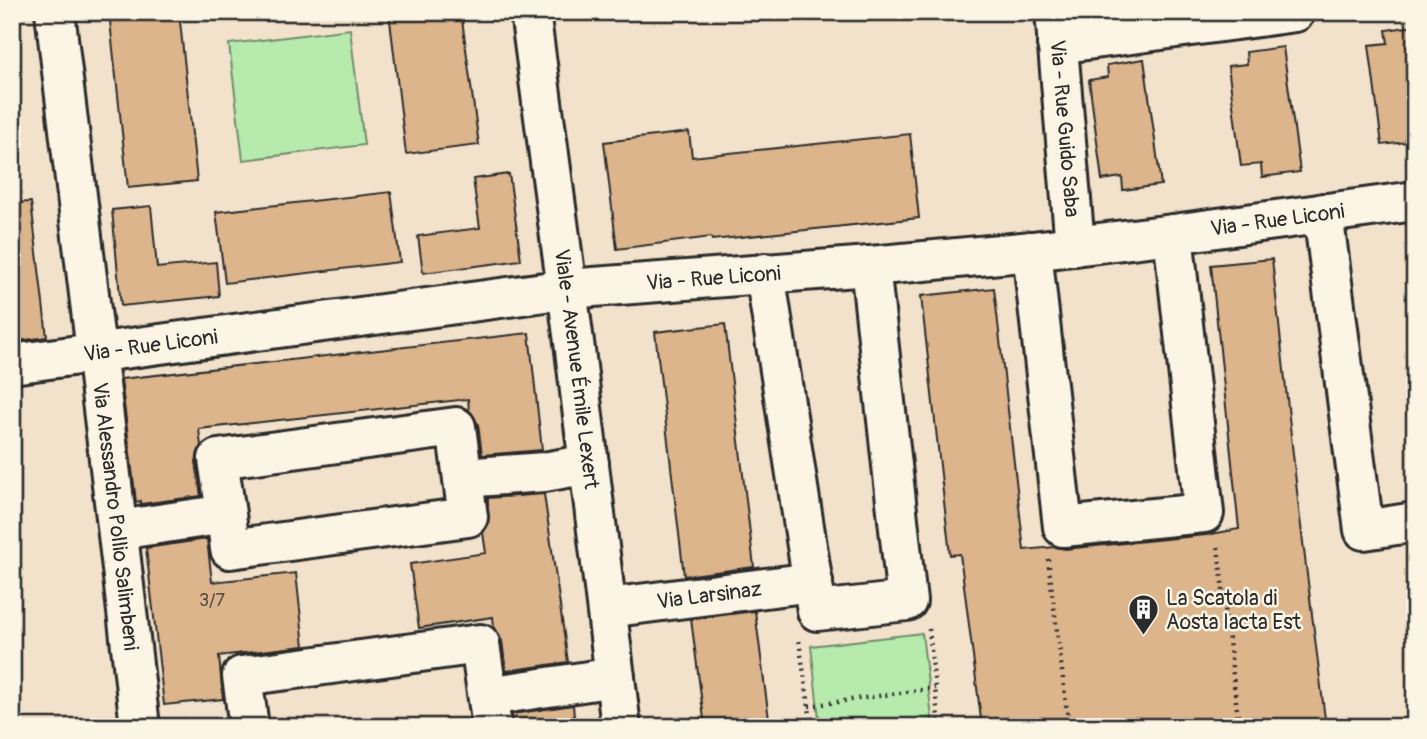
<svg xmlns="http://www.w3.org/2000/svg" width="1427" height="739" viewBox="0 0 1427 739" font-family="Pangolin,sans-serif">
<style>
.green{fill:#b6ebad;stroke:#708b6c;stroke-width:2}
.building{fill:#dcb58d;stroke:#2b2b2b;stroke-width:2}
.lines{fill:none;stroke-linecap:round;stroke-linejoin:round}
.minor-casing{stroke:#2b2b2b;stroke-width:44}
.path{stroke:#2b2b2b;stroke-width:4.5;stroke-dasharray:2 5;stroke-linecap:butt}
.minor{stroke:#fcf5e5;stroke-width:38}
.labels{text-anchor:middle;stroke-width:5;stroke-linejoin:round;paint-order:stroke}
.number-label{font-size:18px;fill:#574e44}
.street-label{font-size:21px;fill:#2b2b2b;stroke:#fcf5e5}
.poi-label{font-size:21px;fill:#2b2b2b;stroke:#fcf5e5;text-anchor:start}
</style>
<rect width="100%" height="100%" fill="#f2e2cb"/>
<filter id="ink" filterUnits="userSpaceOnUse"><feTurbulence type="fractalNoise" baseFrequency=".0143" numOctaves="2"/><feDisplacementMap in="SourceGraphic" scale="14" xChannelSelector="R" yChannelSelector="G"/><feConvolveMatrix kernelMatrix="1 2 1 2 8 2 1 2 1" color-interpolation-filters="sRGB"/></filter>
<g filter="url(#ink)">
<g class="green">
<polygon points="350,29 364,145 243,160 229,44"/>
<polygon points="922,633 933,727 820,727 811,646"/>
</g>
<g class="building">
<polygon points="109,12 179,12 197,181 128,188"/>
<polygon points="389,12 461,12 479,145 406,154"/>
<polygon points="1415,26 1415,141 1382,145 1369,45 1388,43 1386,30"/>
<polygon points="1283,47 1300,172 1262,177 1261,164 1241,166 1228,66 1247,64 1246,52"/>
<polygon points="1144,59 1161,185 1123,190 1122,177 1102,180 1089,80 1108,77 1107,65"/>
<polygon points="689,132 692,157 910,134 919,218 712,240 711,237 617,249 604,142"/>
<polygon points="509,174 521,260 423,273 418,236 480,228 473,179"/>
<polygon points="391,192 400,262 225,283 216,212"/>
<polygon points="31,202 47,337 12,342 12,203"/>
<polygon points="151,206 157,268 216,262 219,296 121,306 112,210"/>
<polygon points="1272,259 1299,510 1326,727 982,727 960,554 950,555 921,296 994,288 1024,550 1055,547 1065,549 1206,535 1239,529 1211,265"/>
<polygon points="725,324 754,567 684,576 655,332"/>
<polygon points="529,333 542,450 482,455 478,424 469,410 468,399 199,429 201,446 198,452 196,462 201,496 141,504 141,501 136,502 121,379"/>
<polygon points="544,494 568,662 506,671 502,641 494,628 493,617 419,628 410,564 486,553 483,533 488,525 488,498"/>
<polygon points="207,539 212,582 296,573 304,646 219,656 223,699 164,705 146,548"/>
<polygon points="755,611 770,727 705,727 691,619"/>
<polygon points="573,705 575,727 513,727 512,714"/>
</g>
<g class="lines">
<defs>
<g id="minor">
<path id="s1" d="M55,12C83,251 114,488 140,727"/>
<path id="s2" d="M530,12L574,342L621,727"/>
<path id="s3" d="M1055,12L1075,246"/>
<polyline points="1057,44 1295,12"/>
<polyline points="1323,213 1364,530 1415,522"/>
<polyline points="1032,251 1063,527 1204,513 1173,234"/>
<polyline points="765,273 817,611 907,601 870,266"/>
<path id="s4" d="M12,364L567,289L870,266L1032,251L1173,234L1415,201"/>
<polyline points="463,478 544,472 589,464"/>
<polyline points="118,530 226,514 230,549 468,517 456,427 218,459 226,514"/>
<path id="s5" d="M607,608L813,582"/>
<polyline points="488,696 615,677"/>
<polyline points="249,727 242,676 480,644 492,727"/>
</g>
</defs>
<use href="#minor" class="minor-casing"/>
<g class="path">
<polyline points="1218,547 1239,727"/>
<polyline points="1048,559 1069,727"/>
<polyline points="929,629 939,727"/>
<polyline points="799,641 812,727"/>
<polyline points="809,706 935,688"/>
</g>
<use href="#minor" class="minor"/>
</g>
</g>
<defs>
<symbol id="building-pin" viewBox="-11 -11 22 30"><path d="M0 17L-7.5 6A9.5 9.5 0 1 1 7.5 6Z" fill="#2b2b2b" stroke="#fcf5e5"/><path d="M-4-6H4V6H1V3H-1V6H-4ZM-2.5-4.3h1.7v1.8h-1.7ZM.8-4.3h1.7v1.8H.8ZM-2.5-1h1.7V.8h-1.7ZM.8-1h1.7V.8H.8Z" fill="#fff"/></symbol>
</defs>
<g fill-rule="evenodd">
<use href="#building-pin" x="1126" y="592" width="35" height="47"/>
</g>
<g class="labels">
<g class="number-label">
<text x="212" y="606">3/7</text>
</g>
<g class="street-label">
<text dy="7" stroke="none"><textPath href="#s3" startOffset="117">Via - Rue Guido Saba</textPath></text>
<text dy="7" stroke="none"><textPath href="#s4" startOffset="1274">Via - Rue Liconi</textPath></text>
<text dy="7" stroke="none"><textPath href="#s4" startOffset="707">Via - Rue Liconi</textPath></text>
<text dy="7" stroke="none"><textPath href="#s4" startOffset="140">Via - Rue Liconi</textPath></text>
<text dy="7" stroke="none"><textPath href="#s2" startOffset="360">Viale - Avenue Émile Lexert</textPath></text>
<text dy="7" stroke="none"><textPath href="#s1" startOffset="508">Via Alessandro Pollio Salimbeni</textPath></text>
<text dy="7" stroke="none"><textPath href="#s5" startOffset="103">Via Larsinaz</textPath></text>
</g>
<g class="poi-label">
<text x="1166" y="605">La Scatola di<tspan x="1166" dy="24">Aosta Iacta Est</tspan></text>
</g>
</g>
<rect width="1427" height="739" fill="none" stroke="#fcf5e5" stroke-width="42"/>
<rect x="21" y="21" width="1385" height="697" fill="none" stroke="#2b2b2b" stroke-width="2.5" filter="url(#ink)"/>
</svg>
